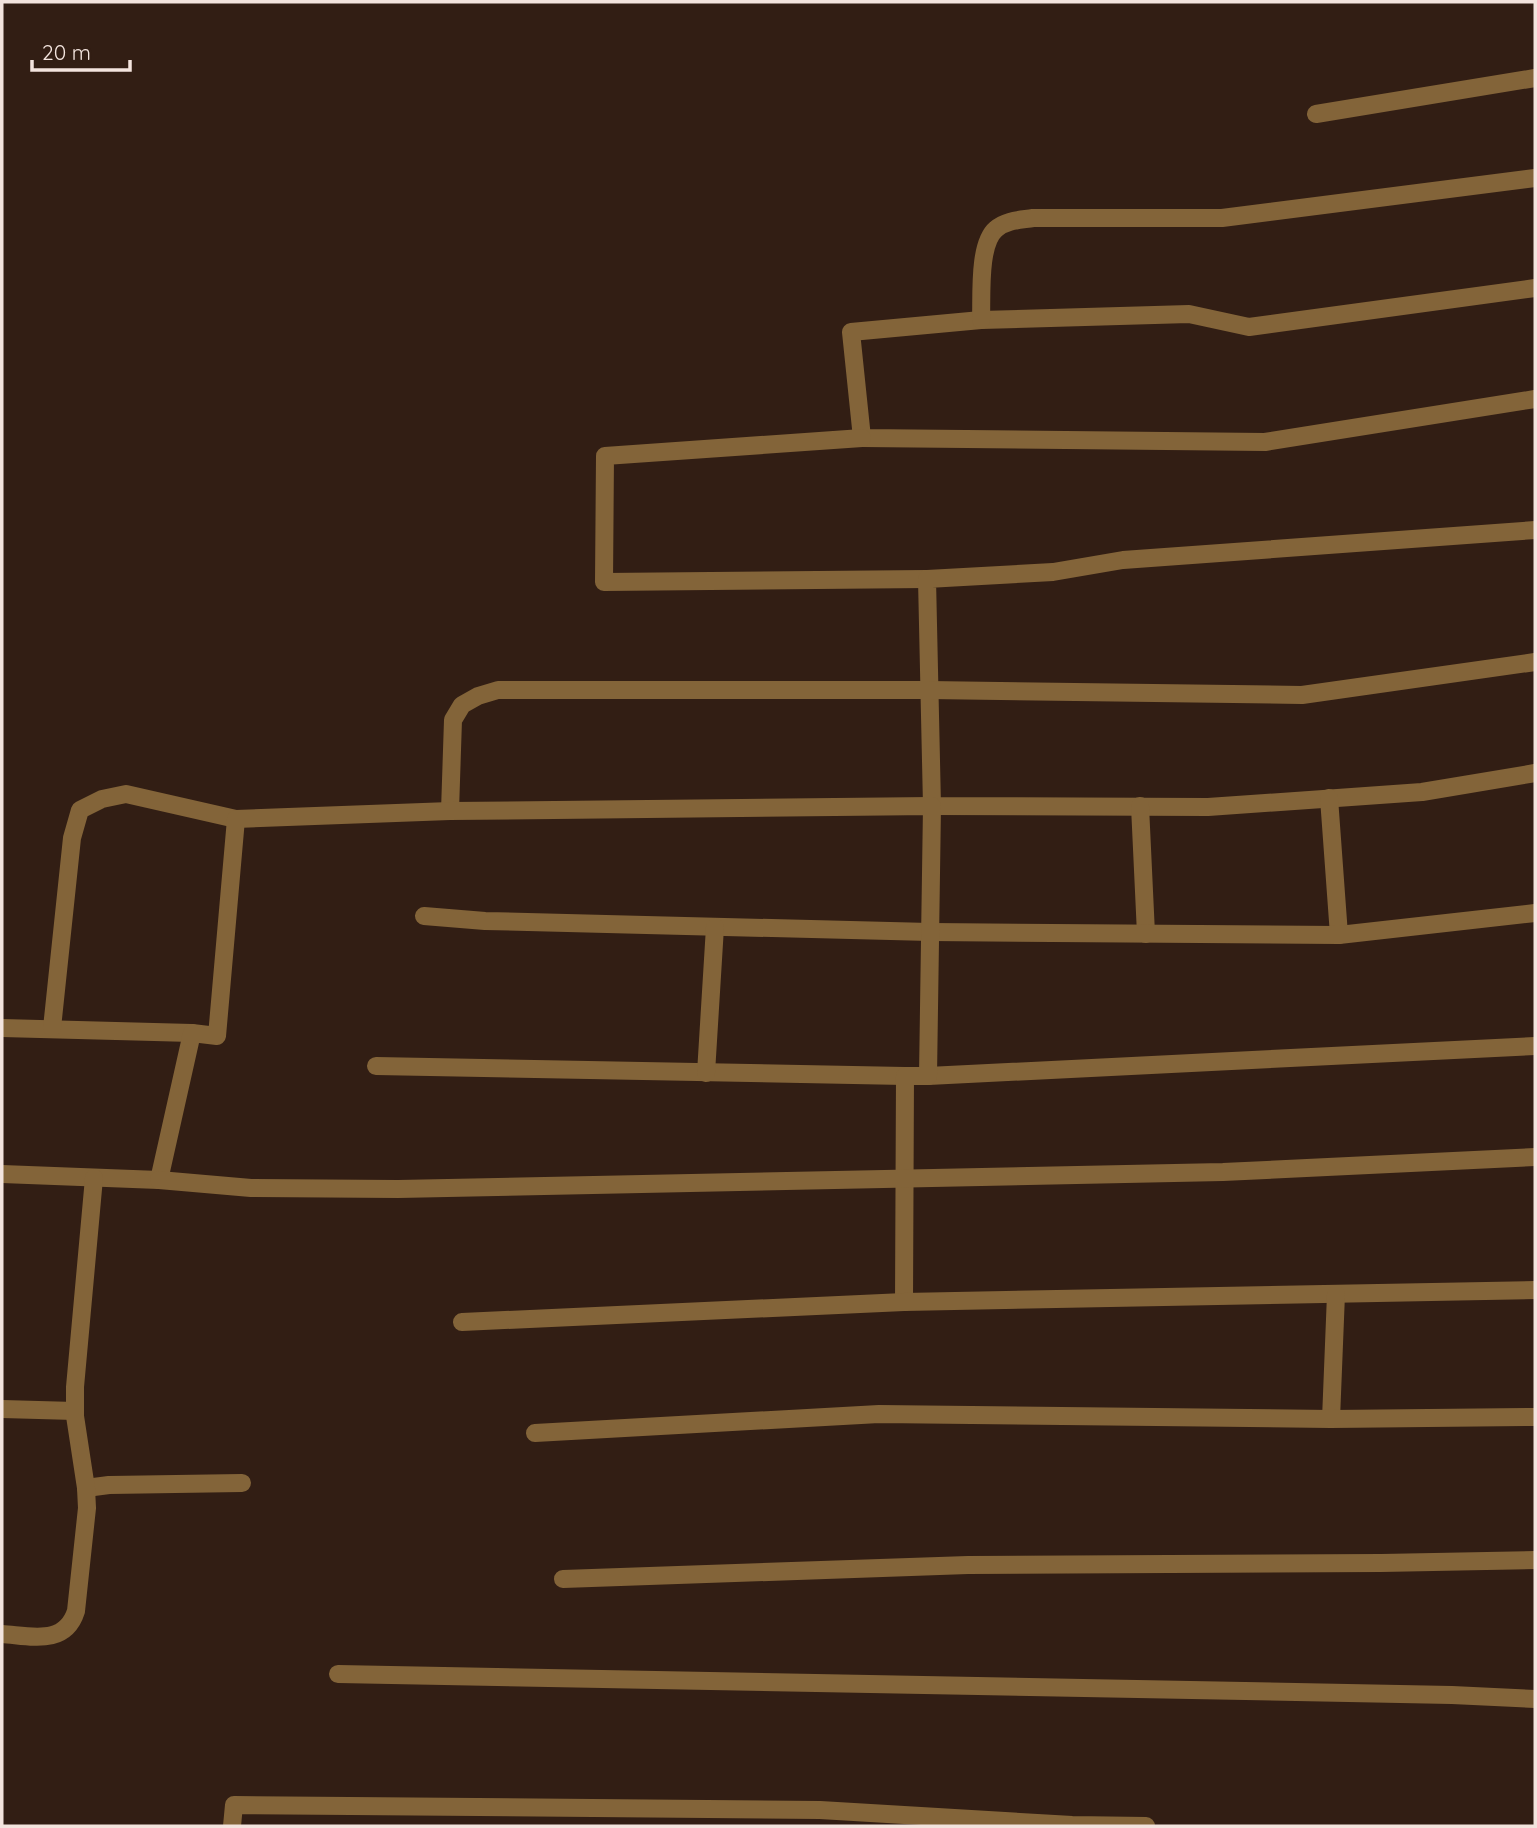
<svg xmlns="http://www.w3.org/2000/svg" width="1537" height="1828" viewBox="0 0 1537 1828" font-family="Quicksand,sans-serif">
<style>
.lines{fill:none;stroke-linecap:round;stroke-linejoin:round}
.street{stroke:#836439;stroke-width:18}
</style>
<rect width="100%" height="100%" fill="#321e14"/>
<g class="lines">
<g class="street">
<polyline points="1316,114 1535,78"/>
<polyline points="1535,288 1249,327 1189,314 981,320 851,332 862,438 1265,442 1535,399"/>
<path d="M981,320C982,297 978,244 996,229C1006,220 1021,220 1033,218H1222L1535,178"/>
<polyline points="862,438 605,456 604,582 927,579"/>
<polyline points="1535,530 1123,560 1053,572 927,579 932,806 1208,807 1422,792 1535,773"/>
<polyline points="1329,798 1339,935"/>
<polyline points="1140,806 1146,934"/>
<polyline points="450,811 453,720 462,705 478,696 498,690 929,690 1302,695 1535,662"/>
<polyline points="424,916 485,921 930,932 1339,935 1535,913"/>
<polyline points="2,1028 192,1033"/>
<polyline points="52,1028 72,838 80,810 102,799 126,794 236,819"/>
<polyline points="376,1066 905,1076"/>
<polyline points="706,1073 715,927"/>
<polyline points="928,1076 1535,1046"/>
<polyline points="2,1174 159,1180 192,1033 217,1036 236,819 450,811 932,806 928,1076 905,1076 904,1302"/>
<polyline points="159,1180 251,1188 398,1189 1223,1172 1535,1157"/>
<polyline points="462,1322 904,1302 1535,1290"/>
<polyline points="2,1409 75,1411"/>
<polyline points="1331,1419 1336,1294"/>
<polyline points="535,1433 879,1414 1331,1419 1535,1417"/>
<polyline points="86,1488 109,1485 242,1483"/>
<polyline points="563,1579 968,1565 1381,1563 1535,1560"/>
<path d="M2,1634C31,1636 65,1646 76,1611L87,1508L86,1488L75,1416V1387L94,1178"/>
<polyline points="338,1674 1452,1695 1535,1699"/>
<polyline points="232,1826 234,1805 820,1810 1072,1825 1146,1826"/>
</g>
</g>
<rect width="1537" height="1828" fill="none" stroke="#f3e4de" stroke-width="7"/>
<path d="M32 60v10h98v-10" fill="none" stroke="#f3e4de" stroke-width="3.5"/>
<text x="42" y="60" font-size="21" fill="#f3e4de" stroke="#321e14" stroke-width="5" paint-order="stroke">20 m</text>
</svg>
